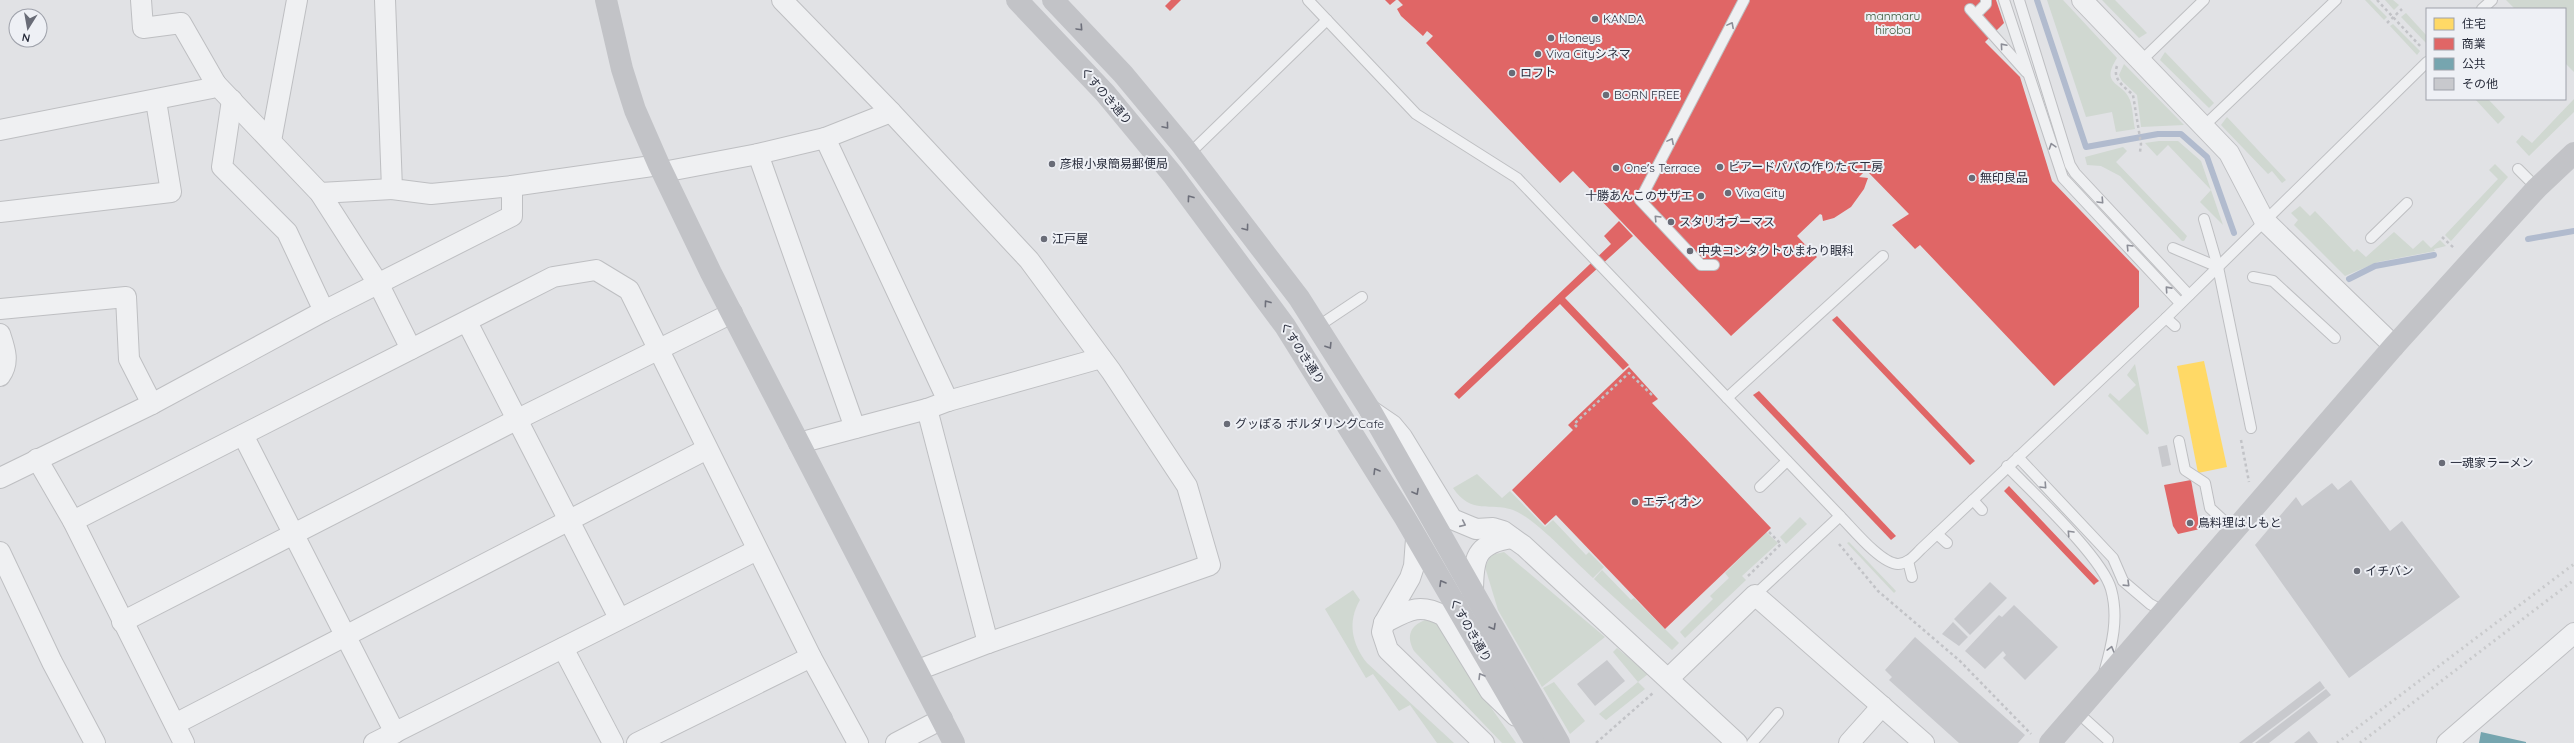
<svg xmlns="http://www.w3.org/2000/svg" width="2574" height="743" viewBox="0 0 2574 743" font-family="Quicksand,'Noto Sans JP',sans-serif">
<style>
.green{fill:#d0d8d1}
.homes{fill:#ffd966}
.shops{fill:#e06666}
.public{fill:#76a5af}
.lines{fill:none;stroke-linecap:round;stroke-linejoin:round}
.stream{stroke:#b1bbce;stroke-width:6}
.building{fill:#c8c9cd}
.lane-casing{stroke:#bebfc2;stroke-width:12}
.street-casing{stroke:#bebfc2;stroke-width:22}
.path{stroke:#c2c3c7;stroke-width:2.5;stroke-dasharray:3 3;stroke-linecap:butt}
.lane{stroke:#eff0f2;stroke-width:10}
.street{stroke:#eff0f2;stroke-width:20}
.secondary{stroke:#c2c3c7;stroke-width:22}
.rail{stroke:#c9cacc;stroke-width:3;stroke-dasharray:2 4;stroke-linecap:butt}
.oneway{stroke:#8c8e97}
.oneway2{stroke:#6e707b}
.poi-dot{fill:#696c77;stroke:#eef0f5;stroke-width:1.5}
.labels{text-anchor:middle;stroke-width:4;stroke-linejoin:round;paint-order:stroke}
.park-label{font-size:12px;fill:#395738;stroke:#eef0f5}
.poi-label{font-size:12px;fill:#292d3c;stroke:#eef0f5;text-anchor:start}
.street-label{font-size:12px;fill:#292d3c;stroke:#eef0f5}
</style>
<rect width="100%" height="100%" fill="#e1e2e5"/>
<g class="green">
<path d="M2047,0H2063L2117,58C2099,86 2124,82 2130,100C2133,109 2133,120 2135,129L2116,132L2112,112L2086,117Z"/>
<polygon points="2102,0 2115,0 2147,33 2139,38"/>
<polygon points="2365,0 2370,0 2387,17 2384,20"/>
<polygon points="2385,0 2393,0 2399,5 2394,10"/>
<polygon points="2506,0 2574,0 2574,72 2565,63 2565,9 2515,9"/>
<polygon points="2406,13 2427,36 2427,44 2401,17"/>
<polygon points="2393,24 2420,51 2417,55 2390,26"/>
<polygon points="2165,52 2214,103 2209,108 2160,60"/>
<polygon points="2124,64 2184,125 2141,127 2137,95 2122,81 2119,75"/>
<polygon points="2475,99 2488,99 2505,117 2498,124"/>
<polygon points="2574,99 2574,112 2529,156 2516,142 2522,135 2532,143"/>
<polygon points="2227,117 2286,180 2282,183 2272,171 2268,174 2221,125"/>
<polygon points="2159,141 2178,141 2201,161 2223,225 2200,202 2211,190 2168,145 2157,156 2145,143"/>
<polygon points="2123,147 2127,151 2116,162 2187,236 2184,241 2182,241 2120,176 2101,166 2087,165 2085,157"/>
<polygon points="2495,164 2508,177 2451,241 2445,235 2498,179 2489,170"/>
<polygon points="2300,206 2310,216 2315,211 2354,252 2357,249 2366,257 2394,232 2413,249 2423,240 2431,248 2440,240 2446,246 2434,249 2435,251 2378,262 2345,276 2294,225 2298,220 2291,213"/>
<polygon points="2135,364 2149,433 2147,435 2108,396 2110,393 2119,401 2136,385 2127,375"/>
<path d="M1477,474L1502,498L1510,491L1545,527L1553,520L1586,555L1589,552L1604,567L1593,578C1573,560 1543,527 1521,514C1495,498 1474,519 1453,488Z"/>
<polygon points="1800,517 1807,524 1786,544 1780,537"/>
<polygon points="1766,532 1778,543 1742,576 1746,580 1685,638 1680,632 1713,599 1710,596 1729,578 1725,573"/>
<polygon points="1849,542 1896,591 1894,593 1847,543"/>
<polygon points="1504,552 1605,637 1542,687 1498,610 1485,567 1491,555"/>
<polygon points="1602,570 1631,600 1634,598 1679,643 1672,650 1594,579"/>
<path d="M1353,590L1360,600C1347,622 1352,644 1367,663L1454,743H1437L1410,705L1399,711L1373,674L1366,678L1325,609Z"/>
<path d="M1425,620L1434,622L1442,628L1485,699L1516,743H1502L1414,651C1406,636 1410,626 1425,620Z"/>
<polygon points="1617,648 1648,674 1638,682 1645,689 1606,720 1599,714 1638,682 1613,652"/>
<polygon points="1554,682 1585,721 1570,734 1543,688"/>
</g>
<polygon class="homes" points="2204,361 2227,467 2198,473 2177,366"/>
<g class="shops">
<polygon points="1171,0 1181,0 1170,11 1165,6"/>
<polygon points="1385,0 1396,0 1390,5"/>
<polygon points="1398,0 1996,0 2004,23 1985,42 2020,77 2052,181 2139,271 2139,307 2054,386 1920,245 1915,249 1892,225 1909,214 1866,170 1859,177 1868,178 1864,189 1851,207 1834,218 1823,221 1822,215 1820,214 1797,236 1817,257 1731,336 1573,171 1560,183 1426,43 1433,36 1427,31 1423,36 1401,16 1397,9 1403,5"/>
<polygon points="1619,221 1633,236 1565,298 1629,365 1623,370 1560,304 1459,399 1454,394 1611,244 1604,236"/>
<polygon points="1837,316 1975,461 1970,465 1832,320"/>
<polygon points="1629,367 1658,399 1652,403 1771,528 1665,629 1556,515 1545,525 1512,490 1573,430 1568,425"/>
<polygon points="1759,391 1896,536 1891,540 1753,395"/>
<polygon points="2191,480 2200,529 2178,534 2173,526 2164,485"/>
<polygon points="2009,486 2099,581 2096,583 2094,585 2004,491"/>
</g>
<polygon class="public" points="2481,732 2526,742 2526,743 2479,743"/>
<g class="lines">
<g class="stream">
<polyline points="2037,0 2086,147 2158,134 2181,134 2207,157 2234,233"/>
<polyline points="2528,239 2574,231"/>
<polyline points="2349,279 2375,266 2434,255"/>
</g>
</g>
<g class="building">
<polygon points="2167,445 2171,465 2162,467 2158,447"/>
<polygon points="2351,480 2390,531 2402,521 2460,597 2349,678 2255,545 2296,497 2302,506 2332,483 2338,490"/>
<polygon points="1990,582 2007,598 1970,635 1954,619"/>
<polygon points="2014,605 2058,647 2025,680 2003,658 2006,655 2003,651 1985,669 1965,651 1999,615 2002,617"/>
<polygon points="1953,622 1968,637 1959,646 1942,634"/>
<polygon points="1915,637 2025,735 2018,743 1959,743 1889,680 1892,677 1885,670"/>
<polygon points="1607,660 1625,681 1595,706 1577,684"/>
<polygon points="2320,681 2325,688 2252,743 2239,743"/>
<polygon points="2326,689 2331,695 2269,743 2255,743"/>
<polygon points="2309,731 2318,743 2294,743"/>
</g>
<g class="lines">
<defs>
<g id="lane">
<path d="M1308,0L1416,114L1517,178L1840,516C1852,528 1881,564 1898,564C1908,564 1915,555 1921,549L2166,318L2427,62"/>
<polyline points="2004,0 2063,178 2180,303"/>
<polyline points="2019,0 2070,165 2075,173 2189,295"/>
<polyline points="1970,9 2026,72"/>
<polyline points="2482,9 2492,0"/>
<polyline points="1979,11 1986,4 1986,0"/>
<polyline points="2141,61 2204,0"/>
<polyline points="2204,126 2336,0"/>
<polyline points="1189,154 1327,20"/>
<polyline points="2518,169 2537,188"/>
<polyline points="2204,219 2218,267 2251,428"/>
<polyline points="2371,238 2407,203"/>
<polyline points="2173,248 2218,267"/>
<polyline points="1714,265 1701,265 1640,200 1744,0"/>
<polyline points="2253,277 2273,281 2335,338"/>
<polyline points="2166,318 2175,326"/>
<polyline points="1317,327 1362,297"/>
<polyline points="1727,398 1883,256"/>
<polyline points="2179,441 2185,470 2205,483 2210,508 2235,531"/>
<polyline points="2018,457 2113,558 2123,581 2150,604 2165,612"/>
<path d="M2007,466C2033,493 2102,557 2111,589C2119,618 2112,645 2104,673"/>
<polyline points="1760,487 1787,461"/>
<polyline points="1973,500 1982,510"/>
<polyline points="1937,534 1947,543"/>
<polyline points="1908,561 1912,577"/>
<polyline points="1755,595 1840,516"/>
<polyline points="2077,712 2108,740"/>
<polyline points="1752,743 1778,713"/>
</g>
<g id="street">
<polyline points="141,0 143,28 181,23 216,84"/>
<polyline points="782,0 891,112 825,138"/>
<polyline points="2082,0 2229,153 2264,220 2394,346"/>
<polyline points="232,100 222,167 287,232 324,311"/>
<polyline points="891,112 1029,260 1111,371 1187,486 1210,565 988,643"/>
<polyline points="0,130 212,88 216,84 320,193 379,285 411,349"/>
<polyline points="271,141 297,0"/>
<polyline points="758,154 855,428"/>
<polyline points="663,172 758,154 825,138 948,401 927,409 799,443"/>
<polyline points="512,186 659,165"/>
<polyline points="320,193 392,189"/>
<polyline points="0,212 171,192 156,101"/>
<polyline points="0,309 126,297 129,359 152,404"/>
<polyline points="467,322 619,618"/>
<path d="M0,334C5,349 10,362 0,376"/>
<polyline points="948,401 1101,358"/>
<polyline points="1370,410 1392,425 1402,437 1452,519 1476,529 1493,528 1503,531 1524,546 1737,743"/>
<polyline points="243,435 395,733"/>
<polyline points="37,459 73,521 184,743"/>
<polyline points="0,478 152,404 324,311 512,216 512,186 431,194 392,189 385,0"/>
<polyline points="73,521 553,277 596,270 629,290 811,657 858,743"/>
<polyline points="1416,539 1414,566 1410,578 1384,623 1382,632 1388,650 1484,743"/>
<polyline points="0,552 52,662 95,743"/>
<path d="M1473,593C1473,559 1475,543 1512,538"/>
<polyline points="122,622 518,419 732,313"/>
<path d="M1384,623C1407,611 1419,602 1444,616L1490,691L1516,716"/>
<polyline points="563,648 613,743"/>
<polyline points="918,670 988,643 927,409"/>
<polyline points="1669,678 1755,595 1924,743"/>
<polyline points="175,724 707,449"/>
<polyline points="374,743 757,550"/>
<polyline points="637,743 811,657"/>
<polyline points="896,743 942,719"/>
<polyline points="1849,743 1882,706"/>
<polyline points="2447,743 2574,633"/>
</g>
</defs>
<use href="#lane" class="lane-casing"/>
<use href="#street" class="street-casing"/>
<g class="path">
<polyline points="2377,0 2422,48"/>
<polyline points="2387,23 2402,9"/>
<path d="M2117,66C2112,80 2125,87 2133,95L2141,144L2140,152"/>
<polyline points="2442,237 2454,248"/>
<polyline points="1577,427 1574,424 1629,373 1654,397"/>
<polyline points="2241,440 2249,482"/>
<polyline points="1839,544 1878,591 1960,661 2031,734"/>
<polyline points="1748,576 1781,544 1769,532"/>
<polyline points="1596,743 1653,693"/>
</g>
<use href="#lane" class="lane"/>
<use href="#street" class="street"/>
<g class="secondary">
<polyline points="606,0 622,69 635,110 659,165 711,273 954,743"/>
<polyline points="1017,0 1105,93 1173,175 1285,326 1405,518 1536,743"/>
<polyline points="1053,0 1123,74 1182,145 1299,298 1370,410 1559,743"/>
<polyline points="2050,743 2394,346 2537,188 2574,153"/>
</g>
<g class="rail">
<polyline points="2337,743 2574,564"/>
<polyline points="2360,743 2574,580"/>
</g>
</g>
<defs><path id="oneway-chevron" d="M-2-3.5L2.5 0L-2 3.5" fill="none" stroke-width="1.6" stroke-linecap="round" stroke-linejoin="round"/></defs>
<g class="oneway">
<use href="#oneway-chevron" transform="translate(1731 25) rotate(-62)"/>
<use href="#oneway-chevron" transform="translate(2003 46) rotate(-131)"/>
<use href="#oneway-chevron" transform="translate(1671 141) rotate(-62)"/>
<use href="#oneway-chevron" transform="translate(2052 146) rotate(-108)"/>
<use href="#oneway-chevron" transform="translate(2101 201) rotate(47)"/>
<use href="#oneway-chevron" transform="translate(1657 218) rotate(-134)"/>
<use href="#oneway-chevron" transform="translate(2129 247) rotate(-134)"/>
<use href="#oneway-chevron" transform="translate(2168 289) rotate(-132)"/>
<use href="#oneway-chevron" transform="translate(2044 486) rotate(47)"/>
<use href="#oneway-chevron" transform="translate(1463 524) rotate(24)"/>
<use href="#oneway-chevron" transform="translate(2070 533) rotate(-133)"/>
<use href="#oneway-chevron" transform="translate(2127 584) rotate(44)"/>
<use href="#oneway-chevron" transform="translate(2111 649) rotate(-75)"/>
<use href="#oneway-chevron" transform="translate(1481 676) rotate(-121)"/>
</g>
<g class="oneway2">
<use href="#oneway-chevron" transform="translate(1080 28) rotate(47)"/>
<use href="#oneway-chevron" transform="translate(1166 126) rotate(50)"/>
<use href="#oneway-chevron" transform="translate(1190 198) rotate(-126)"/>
<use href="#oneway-chevron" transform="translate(1246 228) rotate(53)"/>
<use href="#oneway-chevron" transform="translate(1267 303) rotate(-126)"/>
<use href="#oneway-chevron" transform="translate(1329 346) rotate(58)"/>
<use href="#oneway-chevron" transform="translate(1376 471) rotate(-121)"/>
<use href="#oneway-chevron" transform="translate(1416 492) rotate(61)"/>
<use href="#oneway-chevron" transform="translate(1442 583) rotate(-120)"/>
<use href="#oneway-chevron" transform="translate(1493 627) rotate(60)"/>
</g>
<g class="poi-dot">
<circle cx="1595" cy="19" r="4"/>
<circle cx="1551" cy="38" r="4"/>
<circle cx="1538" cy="54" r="4"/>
<circle cx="1512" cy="73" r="4"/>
<circle cx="1606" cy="95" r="4"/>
<circle cx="1052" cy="164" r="4"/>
<circle cx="1720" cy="167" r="4"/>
<circle cx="1616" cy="168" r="4"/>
<circle cx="1972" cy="178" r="4"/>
<circle cx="1728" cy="193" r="4"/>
<circle cx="1701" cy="196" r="4"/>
<circle cx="1671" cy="222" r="4"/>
<circle cx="1044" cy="239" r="4"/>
<circle cx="1690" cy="251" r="4"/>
<circle cx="1227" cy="424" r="4"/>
<circle cx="2442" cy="463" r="4"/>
<circle cx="1635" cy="502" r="4"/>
<circle cx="2190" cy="523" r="4"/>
<circle cx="2357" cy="571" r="4"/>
</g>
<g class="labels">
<g class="park-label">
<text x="1893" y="20">manmaru<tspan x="1893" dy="14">hiroba</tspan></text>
</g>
<g class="poi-label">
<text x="1603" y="23">KANDA</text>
<text x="1559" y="42">Honeys</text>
<text x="1546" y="58">Viva Cityシネマ</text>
<text x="1520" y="77">ロフト</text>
<text x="1614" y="99">BORN FREE</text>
<text x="1060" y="168">彦根小泉簡易郵便局</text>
<text x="1728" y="171">ビアードパパの作りたて工房</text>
<text x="1624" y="172">One's Terrace</text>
<text x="1980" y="182">無印良品</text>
<text x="1736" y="197">Viva City</text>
<text x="1693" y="200" text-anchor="end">十勝あんこのサザエ</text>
<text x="1679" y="226">スタリオブーマス</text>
<text x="1052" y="243">江戸屋</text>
<text x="1698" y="255">中央コンタクトひまわり眼科</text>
<text x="1235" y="428">グッぽる ボルダリングCafe</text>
<text x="2450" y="467">一魂家ラーメン</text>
<text x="1643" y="506">エディオン</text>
<text x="2198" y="527">鳥料理はしもと</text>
<text x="2365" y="575">イチバン</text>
</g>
<g class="street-label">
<text transform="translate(1106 96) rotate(49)" y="4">くすのき通り</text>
<text transform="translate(1302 353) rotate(57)" y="4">くすのき通り</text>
<text transform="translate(1470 630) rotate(60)" y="4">くすのき通り</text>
</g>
</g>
<rect x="2426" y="8" width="140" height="92" fill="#eef0f5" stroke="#9fa2ab"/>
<rect x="2434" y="18" width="20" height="12" fill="#ffd966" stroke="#9fa2ab"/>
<text x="2462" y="28" font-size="12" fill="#292d3c">住宅</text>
<rect x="2434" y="38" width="20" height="12" fill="#e06666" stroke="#9fa2ab"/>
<text x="2462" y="48" font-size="12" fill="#292d3c">商業</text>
<rect x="2434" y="58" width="20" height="12" fill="#76a5af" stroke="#9fa2ab"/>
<text x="2462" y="68" font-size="12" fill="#292d3c">公共</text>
<rect x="2434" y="78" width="20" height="12" fill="#c8c9cd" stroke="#9fa2ab"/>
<text x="2462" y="88" font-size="12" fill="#292d3c">その他</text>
<g transform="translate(28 28) rotate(191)"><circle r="19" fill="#eef0f5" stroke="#9fa2ab"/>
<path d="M0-3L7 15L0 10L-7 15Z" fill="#696c77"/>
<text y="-6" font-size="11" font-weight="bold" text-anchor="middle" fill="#292d3c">N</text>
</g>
</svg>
